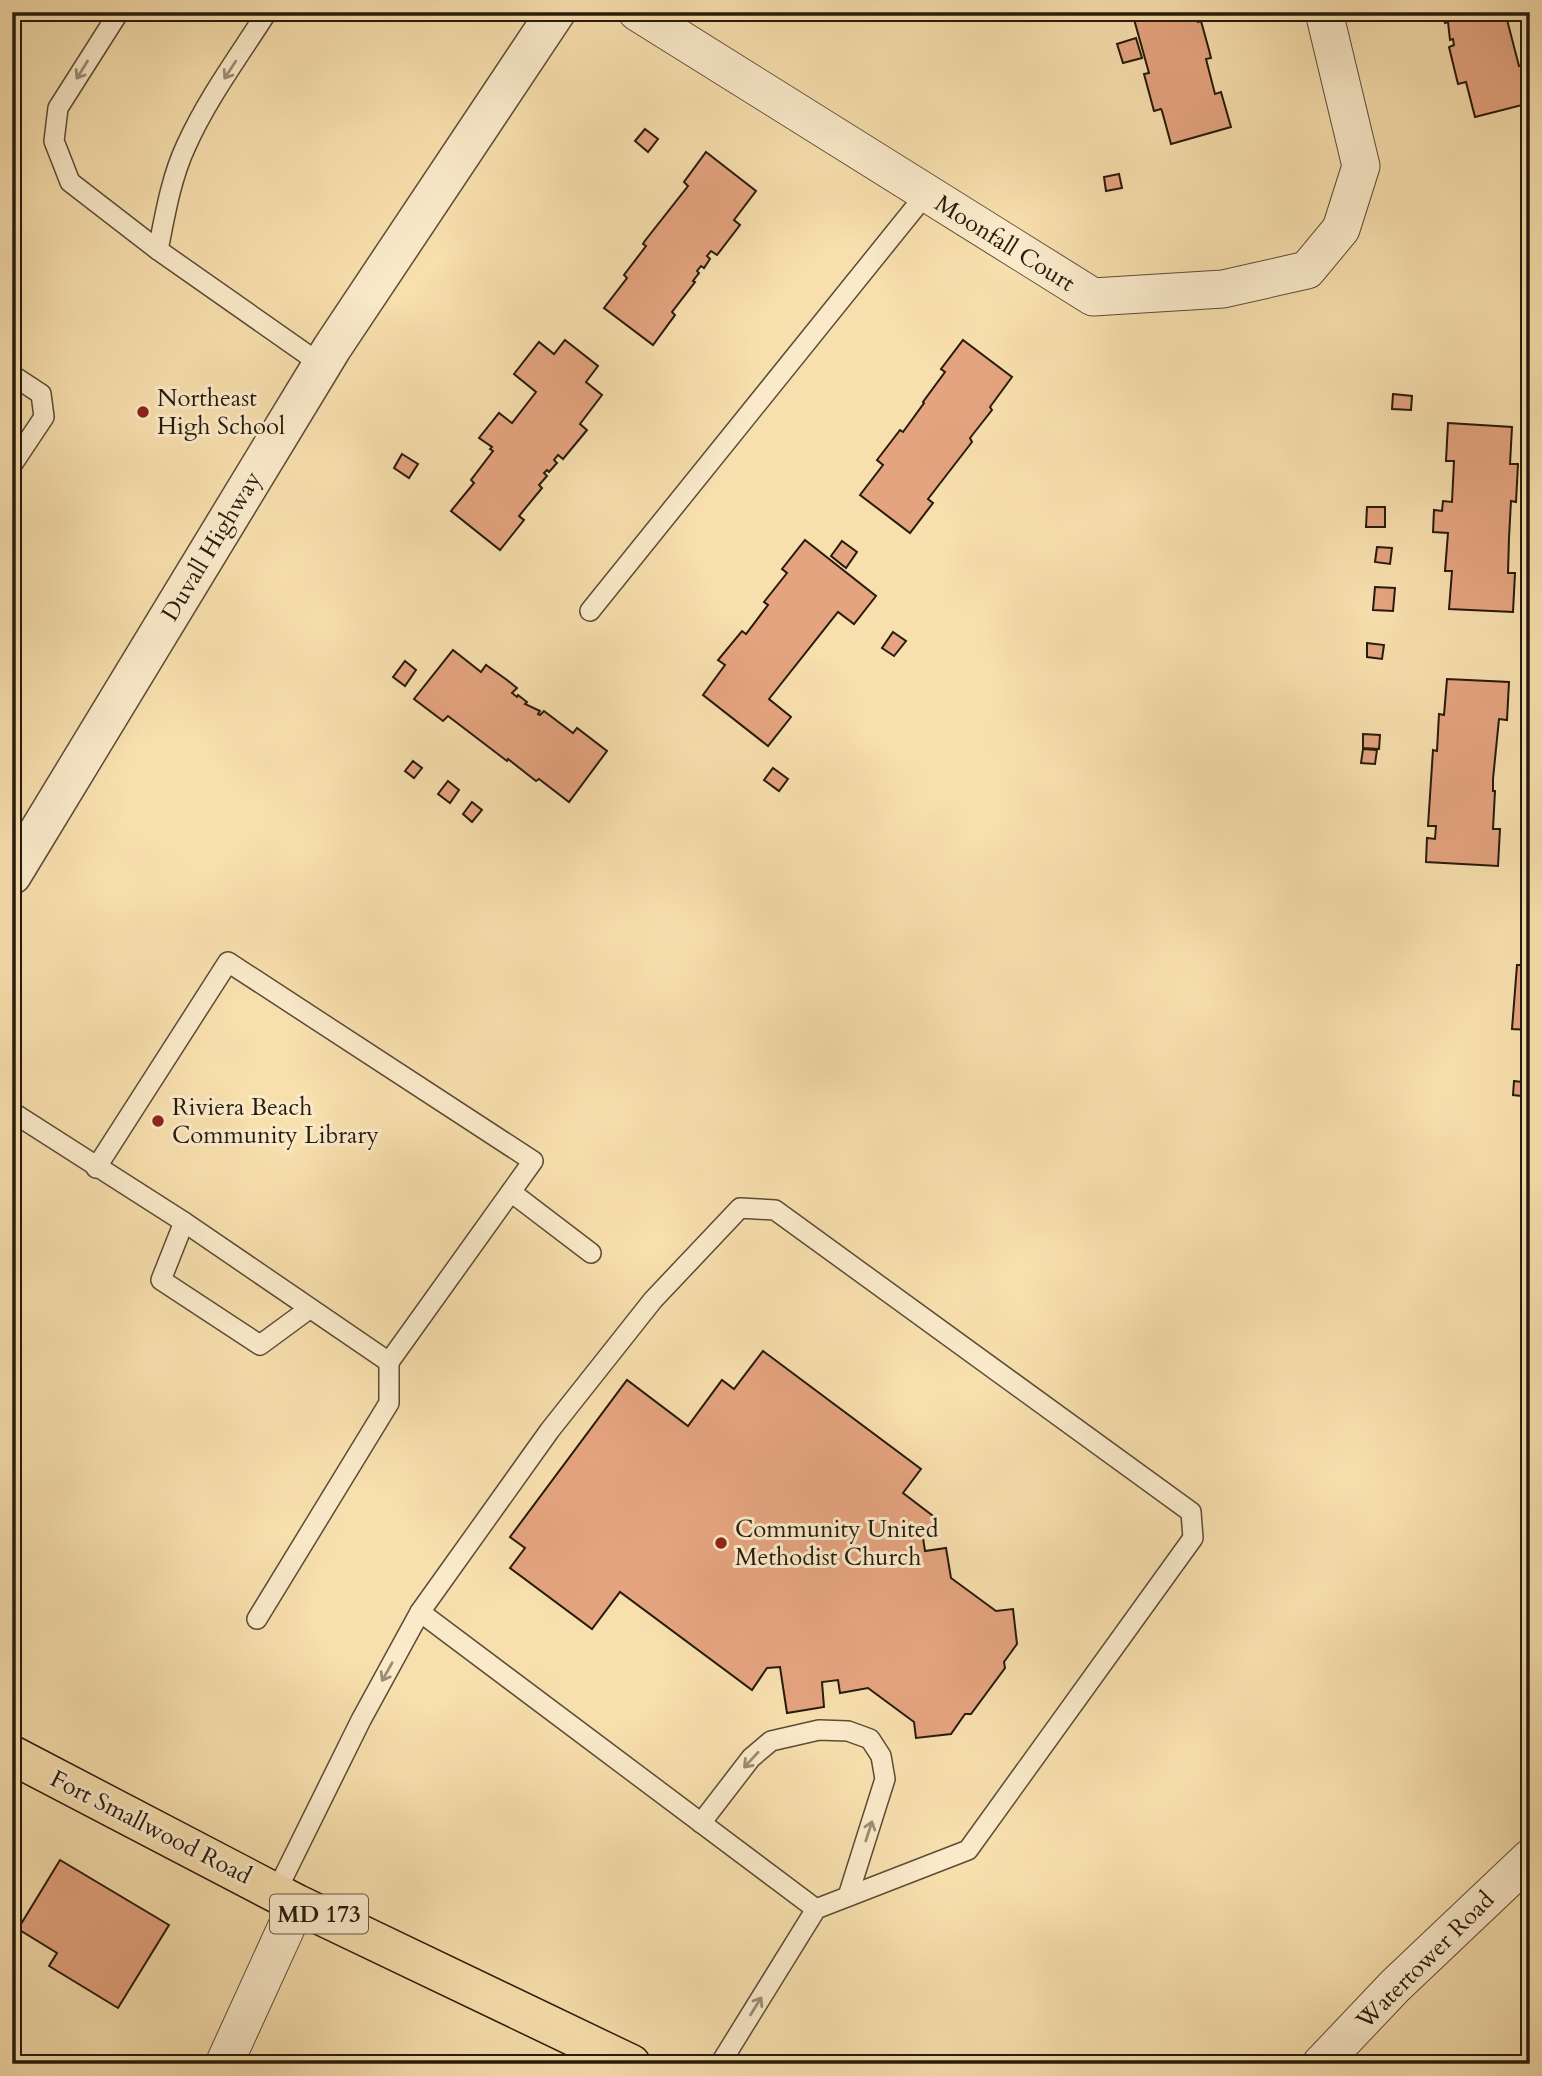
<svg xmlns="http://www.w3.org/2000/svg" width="1542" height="2076" viewBox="0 0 1542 2076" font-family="Cardo,serif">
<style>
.building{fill:#e5a480;stroke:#261b0b;stroke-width:2}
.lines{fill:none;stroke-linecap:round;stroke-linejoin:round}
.service-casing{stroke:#5a4c34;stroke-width:22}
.minor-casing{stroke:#5a4c34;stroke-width:39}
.tertiary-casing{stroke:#5a4c34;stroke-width:41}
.primary-casing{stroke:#261b0b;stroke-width:41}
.service{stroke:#faeaca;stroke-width:19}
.minor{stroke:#faeaca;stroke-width:37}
.tertiary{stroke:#faeaca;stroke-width:38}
.primary{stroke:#f8dfae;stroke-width:38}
.oneway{stroke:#9b8d74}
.poi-dot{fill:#8f2418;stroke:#faeaca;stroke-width:2.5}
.labels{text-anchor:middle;stroke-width:6;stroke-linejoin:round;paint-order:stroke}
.shield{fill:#faeaca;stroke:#665944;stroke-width:2}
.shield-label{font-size:23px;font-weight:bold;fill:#261b0b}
.street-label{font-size:24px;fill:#261b0b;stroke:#faeaca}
.poi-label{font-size:24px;fill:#261b0b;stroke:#faeaca;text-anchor:start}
</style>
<rect width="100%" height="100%" fill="#f8dfae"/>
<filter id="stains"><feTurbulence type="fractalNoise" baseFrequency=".00286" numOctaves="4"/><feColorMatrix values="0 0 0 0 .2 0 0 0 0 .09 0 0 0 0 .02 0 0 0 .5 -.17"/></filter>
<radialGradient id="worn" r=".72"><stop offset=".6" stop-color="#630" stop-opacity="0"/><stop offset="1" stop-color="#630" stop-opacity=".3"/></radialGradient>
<g class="building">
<polygon points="1132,12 1195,12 1198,22 1201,21 1209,50 1211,58 1206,59 1215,94 1221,92 1231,127 1171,144 1162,111 1161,109 1154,111 1144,74 1149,73"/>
<polygon points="1446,12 1505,12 1519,66 1526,64 1530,78 1530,103 1475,117 1466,82 1458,84 1449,47 1454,45 1453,39 1450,40 1448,22 1445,23 1443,16"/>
<polygon points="1136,38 1142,58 1123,63 1117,44"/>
<polygon points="645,129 658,139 648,152 635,141"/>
<polygon points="706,152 756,191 734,220 740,225 717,255 711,251 707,256 710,259 704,268 701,266 697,271 699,273 693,281 695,282 672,312 675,315 653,345 604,308 627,278 624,275 646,246 643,244 644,242 688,186 684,182"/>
<polygon points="1119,174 1122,188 1106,191 1104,177"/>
<polygon points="565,340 598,366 586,382 602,395 580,424 587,430 563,459 558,455 554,460 557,463 549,472 547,470 544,473 547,476 539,485 542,488 519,516 524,520 500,550 451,511 474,483 471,480 493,451 490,449 492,447 479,438 499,413 512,423 536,392 514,374 539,342 554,354"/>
<polygon points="963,340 1012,377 990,407 992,410 970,438 972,442 928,499 933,503 910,533 860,495 883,465 877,460 900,430 903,432 924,403 923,402 945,372 941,369"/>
<polygon points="1393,394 1412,396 1411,410 1392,409"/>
<polygon points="1448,423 1512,427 1510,464 1518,464 1516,502 1511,501 1509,538 1508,573 1515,573 1513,612 1449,609 1452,571 1445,571 1448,533 1433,532 1434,510 1442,511 1443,501 1452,502 1454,461 1446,461"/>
<polygon points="402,454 418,464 409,478 394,468"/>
<polygon points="1367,507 1385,507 1385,527 1366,527"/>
<polygon points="805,540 876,596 854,624 838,612 769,699 791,717 768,746 703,695 725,665 718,660 742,631 746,634 768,605 764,602 787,573 782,569"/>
<polygon points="842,541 857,552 846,568 831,556"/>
<polygon points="1377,547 1392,548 1390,564 1375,562"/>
<polygon points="1375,587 1395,588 1393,611 1373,610"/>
<polygon points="893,632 906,641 894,656 882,648"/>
<polygon points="1367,643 1384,645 1382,659 1367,657"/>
<polygon points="453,650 481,672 486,665 507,680 517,688 512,693 517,697 518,695 527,702 525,704 540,711 538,714 540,715 544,711 573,733 577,728 607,751 569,802 539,779 536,781 508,759 507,761 448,716 443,721 414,699"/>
<polygon points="405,661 416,670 405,686 393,677"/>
<polygon points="1447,679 1509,682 1507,720 1499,719 1493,779 1493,791 1495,791 1493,829 1500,829 1498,866 1426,862 1427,838 1435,839 1436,826 1428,826 1433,750 1437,751 1439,714 1444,715"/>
<polygon points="1363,734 1380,735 1379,749 1363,748"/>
<polygon points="1363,749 1377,750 1375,764 1361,763"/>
<polygon points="413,761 422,768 414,778 405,771"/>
<polygon points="773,768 788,779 779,791 764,780"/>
<polygon points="448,781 459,790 450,803 438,794"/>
<polygon points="472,802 482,810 472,822 463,814"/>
<polygon points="1517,965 1530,965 1530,1030 1512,1029"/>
<polygon points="1514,1081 1530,1083 1530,1097 1513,1095"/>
<polygon points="763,1351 921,1469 903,1493 937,1519 923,1538 925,1551 946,1548 951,1578 996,1611 1013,1609 1017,1644 1004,1662 1005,1668 971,1714 965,1714 951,1734 916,1738 914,1722 868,1688 840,1693 838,1680 822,1682 824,1707 787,1713 780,1667 767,1668 752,1690 620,1592 592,1629 510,1568 525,1548 510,1537 627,1380 688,1426 722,1380 734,1389"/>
<polygon points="60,1860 169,1925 118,2008 49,1966 57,1953 18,1929"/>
</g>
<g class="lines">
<defs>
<g id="service">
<polyline points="119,12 58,108 54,141 70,182 158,250 322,365"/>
<path d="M158,250C165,215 171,178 186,146C207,99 239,56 267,12"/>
<polyline points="12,375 41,394 44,417 12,465"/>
<polyline points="590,611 926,194"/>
<polyline points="12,1112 184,1222 389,1362 389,1403 257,1619"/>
<polyline points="96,1168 228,962 533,1161 389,1362"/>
<polyline points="511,1192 591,1253"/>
<polyline points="184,1222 161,1280 260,1345 309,1309"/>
<polyline points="420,1612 816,1909"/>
<polyline points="701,1823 751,1758 771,1741 819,1730 848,1731 870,1739 881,1756 885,1779 848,1896"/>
<polyline points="276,1892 361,1720 420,1612 550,1430 653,1300 740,1208 775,1210 1191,1512 1193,1538 968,1850 816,1909 720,2064"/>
<polyline points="1529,2064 1530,2064"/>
</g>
<g id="minor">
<polyline points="637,12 1093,297 1223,289 1307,270 1341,229 1361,166 1324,12"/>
<polyline points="224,2064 297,1904"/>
<polyline points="1321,2064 1395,1986 1530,1858"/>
</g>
<polyline id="tertiary" points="12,875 332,348 556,12"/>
<polyline id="primary" points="12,1755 297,1904 631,2064"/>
</defs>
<use href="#service" class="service-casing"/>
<use href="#minor" class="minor-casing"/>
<use href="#tertiary" class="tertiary-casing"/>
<use href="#primary" class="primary-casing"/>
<use href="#service" class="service"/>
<use href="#minor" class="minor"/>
<use href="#tertiary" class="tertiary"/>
<use href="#primary" class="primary"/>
</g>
<defs><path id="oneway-shaft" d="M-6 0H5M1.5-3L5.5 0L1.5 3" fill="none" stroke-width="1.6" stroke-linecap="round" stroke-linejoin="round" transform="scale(1.75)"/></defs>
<g class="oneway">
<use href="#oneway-shaft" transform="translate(82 70) rotate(122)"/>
<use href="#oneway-shaft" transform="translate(230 70) rotate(123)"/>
<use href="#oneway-shaft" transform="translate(387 1672) rotate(119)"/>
<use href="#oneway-shaft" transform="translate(751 1760) rotate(133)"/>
<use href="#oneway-shaft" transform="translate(869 1831) rotate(-72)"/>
<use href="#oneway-shaft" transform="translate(756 2006) rotate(-58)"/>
</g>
<g class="poi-dot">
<circle cx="143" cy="412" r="7"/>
<circle cx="158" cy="1121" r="7"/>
<circle cx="721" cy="1543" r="7"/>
</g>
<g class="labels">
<rect class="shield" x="270" y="1894.5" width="98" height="39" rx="5"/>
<g class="shield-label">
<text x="319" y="1922">MD 173</text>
</g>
<g class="street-label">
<text transform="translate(1005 243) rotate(32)" y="8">Moonfall Court</text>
<text transform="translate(211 546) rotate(-59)" y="8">Duvall Highway</text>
<text transform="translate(151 1827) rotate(27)" y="8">Fort Smallwood Road</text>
<text transform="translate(1425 1960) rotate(-45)" y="8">Watertower Road</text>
</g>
<g class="poi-label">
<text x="157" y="406">Northeast<tspan x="157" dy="28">High School</tspan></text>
<text x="172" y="1115">Riviera Beach<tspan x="172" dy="28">Community Library</tspan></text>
<text x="735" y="1537">Community United<tspan x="735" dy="28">Methodist Church</tspan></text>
</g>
</g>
<rect width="1542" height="2076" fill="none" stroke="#f8dfae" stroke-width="42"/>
<rect x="14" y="14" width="1514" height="2048" fill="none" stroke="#261b0b" stroke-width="3.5"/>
<rect x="21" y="21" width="1500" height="2034" fill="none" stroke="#261b0b" stroke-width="2"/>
<rect width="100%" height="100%" filter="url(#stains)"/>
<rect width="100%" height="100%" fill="url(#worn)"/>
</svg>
